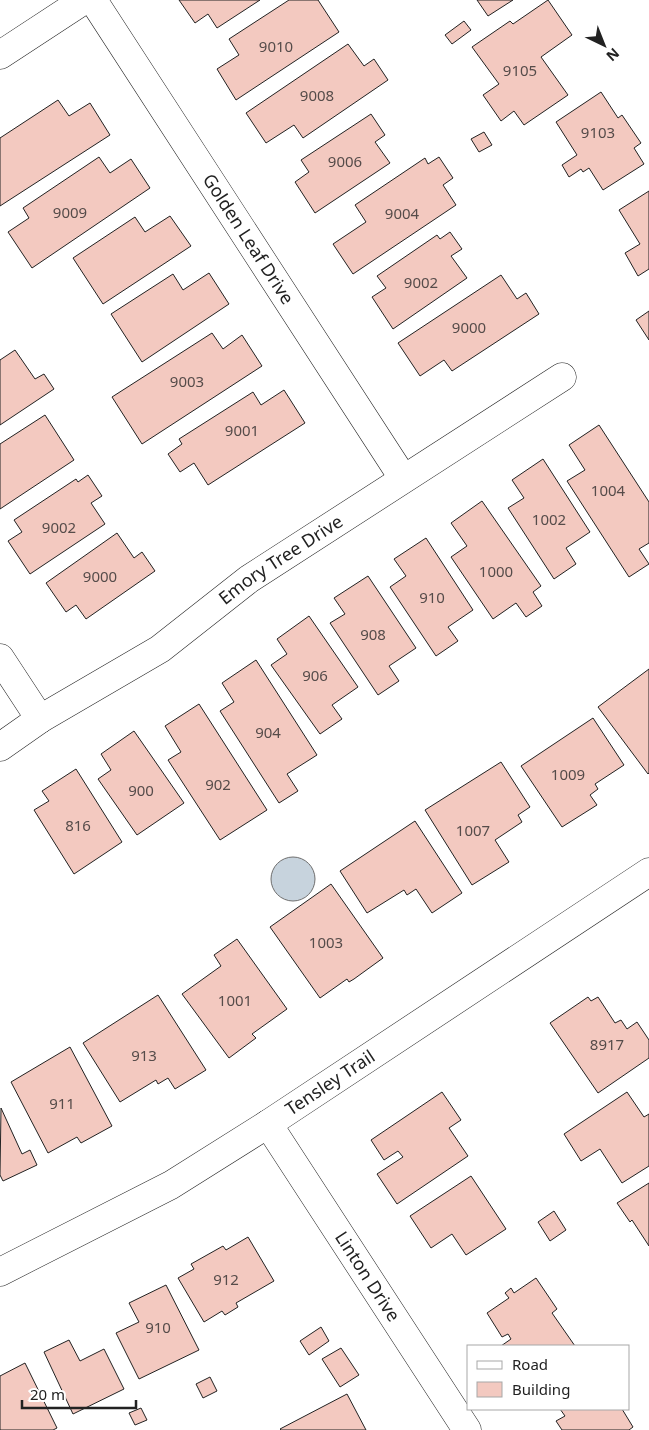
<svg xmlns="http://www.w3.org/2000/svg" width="649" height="1430" viewBox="0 0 649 1430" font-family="'Noto Sans',sans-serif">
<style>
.water{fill:#c7d3dd;stroke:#6f6f6f}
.building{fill:#f3c9c0;stroke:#222}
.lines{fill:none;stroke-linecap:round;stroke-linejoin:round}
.minor-casing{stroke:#222;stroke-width:29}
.minor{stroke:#fff;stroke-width:28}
.labels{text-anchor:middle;stroke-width:4;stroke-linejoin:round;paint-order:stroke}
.number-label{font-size:15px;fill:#564c4a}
.street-label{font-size:18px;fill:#222;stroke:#fff}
</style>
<rect width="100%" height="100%" fill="#fff"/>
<circle class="water" cx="293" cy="879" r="22"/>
<g class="building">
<polygon points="179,0 260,0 217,28 208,14 195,23"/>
<polygon points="289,0 318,0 339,32 236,100 217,69 239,55 229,39"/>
<polygon points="477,0 513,0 488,16"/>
<polygon points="548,0 572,35 541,57 568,95 524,125 514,111 501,121 483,95 499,84 472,47 510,21 513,24"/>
<polygon points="464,21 471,30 452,44 445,35"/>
<polygon points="348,44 364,66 374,59 388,80 303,138 294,125 266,143 246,113"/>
<polygon points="601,92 618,118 622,115 641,143 634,148 644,164 603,190 589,168 583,172 581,169 569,177 562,165 577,155 556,122"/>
<polygon points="58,100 69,116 90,103 110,135 0,206 0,138"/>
<polygon points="371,114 385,135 375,142 390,163 315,213 295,182 309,172 301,160"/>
<polygon points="484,132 492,145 479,152 471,139"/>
<polygon points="99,157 110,173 131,159 150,188 32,268 8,232 29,218 23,208"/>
<polygon points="439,157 453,178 443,185 456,205 353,274 333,244 366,222 355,205 425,158 428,164"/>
<polygon points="649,191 649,269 638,276 625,253 640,244 619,210"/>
<polygon points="170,216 191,246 103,304 73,258 135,217 145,232"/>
<polygon points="450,232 462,249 451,256 467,278 393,329 372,297 386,288 377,276 437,235 440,239"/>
<polygon points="209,273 229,304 142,362 111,314 173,274 183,290"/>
<polygon points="501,275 517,299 526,293 539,314 452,371 444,360 420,376 398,343"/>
<polygon points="649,311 649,340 636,320"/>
<polygon points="212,333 223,349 242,335 262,366 142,444 112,397"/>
<polygon points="15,350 35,379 44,374 54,389 0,425 0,360"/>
<polygon points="284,390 305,423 208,485 194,463 180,472 168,454 182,444 179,439 253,392 261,405"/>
<polygon points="45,415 74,460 0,509 0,444"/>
<polygon points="599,425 649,502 649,543 639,549 649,564 629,577 567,481 585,470 569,445"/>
<polygon points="543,459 590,532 566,548 576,564 554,579 508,508 524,498 512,480"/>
<polygon points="88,475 102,496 91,503 105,524 30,574 8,541 22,532 14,520 76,479 78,482"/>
<polygon points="482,501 541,586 533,592 542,606 526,617 516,603 493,619 451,557 467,546 451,523"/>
<polygon points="117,533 134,558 142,552 155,571 86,619 76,605 66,612 46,583"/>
<polygon points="426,538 473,610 448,627 458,641 436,656 390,587 406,576 394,559"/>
<polygon points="368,576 416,648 389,666 399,681 378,695 330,623 345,614 334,598"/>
<polygon points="309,616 358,687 332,705 342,719 320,734 271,665 287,654 277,639"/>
<polygon points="256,660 317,755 287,774 298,791 279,803 220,711 234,702 222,683"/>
<polygon points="649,669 649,773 648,774 598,707"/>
<polygon points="199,704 267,810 220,840 168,760 181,752 165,726"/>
<polygon points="593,718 624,765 595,784 598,789 590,795 597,805 562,827 521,766"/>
<polygon points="134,731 184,803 137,835 98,779 111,770 101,754"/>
<polygon points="501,762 530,807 518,815 522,822 495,840 509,862 472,885 425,810"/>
<polygon points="76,769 122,842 74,874 34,810 49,801 42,791"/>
<polygon points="415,821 462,893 432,913 416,889 407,895 404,890 367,913 340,871"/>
<polygon points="331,884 383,958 354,979 349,982 347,979 320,998 270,927"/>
<polygon points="237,939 287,1009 252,1034 256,1038 229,1058 182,994 221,966 214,955"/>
<polygon points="158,995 206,1070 175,1089 168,1078 158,1084 156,1080 120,1102 83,1043"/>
<polygon points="588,997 591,1001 598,997 615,1023 621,1020 627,1029 637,1022 649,1040 649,1058 598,1093 550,1023"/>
<polygon points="70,1047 112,1126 81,1143 77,1137 48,1153 11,1082"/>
<polygon points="442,1092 461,1120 449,1128 468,1156 397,1204 377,1174 403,1157 398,1151 384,1160 371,1140"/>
<polygon points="627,1092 644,1117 649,1114 649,1166 622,1183 600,1149 581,1161 564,1134"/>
<polygon points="1,1108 22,1154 30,1150 37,1165 3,1181 0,1175"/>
<polygon points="471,1176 506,1229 466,1255 452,1234 431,1248 410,1216"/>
<polygon points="649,1183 649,1246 632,1220 630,1222 617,1203"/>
<polygon points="554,1211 566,1230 550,1241 538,1222"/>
<polygon points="248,1237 274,1281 236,1303 238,1307 225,1315 222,1311 204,1322 178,1278 194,1269 191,1264 223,1246 226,1250"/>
<polygon points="536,1278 557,1309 552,1313 575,1346 501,1346 511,1339 508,1334 502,1337 487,1313 509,1298 505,1293 511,1288 514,1293"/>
<polygon points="166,1285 199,1350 139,1379 116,1333 139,1322 129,1303"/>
<polygon points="321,1327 329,1341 309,1355 300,1341"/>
<polygon points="69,1340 80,1361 104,1349 124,1389 73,1414 44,1352"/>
<polygon points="341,1348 359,1375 340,1387 322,1359"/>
<polygon points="25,1363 57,1428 53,1430 0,1430 0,1376"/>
<polygon points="210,1377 217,1391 203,1398 196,1384"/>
<polygon points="347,1394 366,1430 281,1430 280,1429"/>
<polygon points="141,1408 147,1420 135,1425 129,1413"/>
<polygon points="560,1409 622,1409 633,1427 629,1430 562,1430 556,1421 565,1416"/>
</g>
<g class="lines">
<defs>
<g id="minor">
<path id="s1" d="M93,0L403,478"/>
<polyline points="0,55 84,0"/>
<polyline points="0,658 40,719"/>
<path id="s2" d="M0,747L40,719L160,649L249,579L562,377"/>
<path id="s3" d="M268,1124L467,1430"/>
<path id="s4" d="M0,1272L171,1185L268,1124L649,872"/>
</g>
</defs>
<use href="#minor" class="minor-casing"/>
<use href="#minor" class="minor"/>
</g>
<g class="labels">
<g class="number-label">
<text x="276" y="52">9010</text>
<text x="520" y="76">9105</text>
<text x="317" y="101">9008</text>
<text x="598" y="138">9103</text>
<text x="345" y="167">9006</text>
<text x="70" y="218">9009</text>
<text x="402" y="219">9004</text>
<text x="421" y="288">9002</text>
<text x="469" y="333">9000</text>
<text x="187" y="387">9003</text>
<text x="242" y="436">9001</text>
<text x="608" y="496">1004</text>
<text x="549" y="525">1002</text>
<text x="59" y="533">9002</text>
<text x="496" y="577">1000</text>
<text x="100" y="582">9000</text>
<text x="432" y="603">910</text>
<text x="373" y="640">908</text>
<text x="315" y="681">906</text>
<text x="268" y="738">904</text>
<text x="568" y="780">1009</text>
<text x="218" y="790">902</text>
<text x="141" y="796">900</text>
<text x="78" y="831">816</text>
<text x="473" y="836">1007</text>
<text x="326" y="948">1003</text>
<text x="235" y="1006">1001</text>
<text x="607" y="1050">8917</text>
<text x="144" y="1061">913</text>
<text x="62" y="1109">911</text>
<text x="226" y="1285">912</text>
<text x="158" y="1333">910</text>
</g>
<g class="street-label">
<text dy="6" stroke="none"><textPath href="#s1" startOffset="285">Golden Leaf Drive</textPath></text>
<text dy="6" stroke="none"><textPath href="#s2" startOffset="338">Emory Tree Drive</textPath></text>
<text dy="6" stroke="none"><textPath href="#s4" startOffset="381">Tensley Trail</textPath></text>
<text dy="6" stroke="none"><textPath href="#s3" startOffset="182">Linton Drive</textPath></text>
</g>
</g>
<rect x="467" y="1345" width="162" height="65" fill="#ffffff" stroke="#a7a7a7"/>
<rect x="477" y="1361" width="25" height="8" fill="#ffffff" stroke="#a7a7a7"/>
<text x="512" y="1370" font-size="15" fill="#222222">Road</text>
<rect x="477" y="1382" width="25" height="15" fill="#f3c9c0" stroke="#a7a7a7"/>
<text x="512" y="1395" font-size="15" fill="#222222">Building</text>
<g transform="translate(604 45) rotate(137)" stroke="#ffffff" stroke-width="4" paint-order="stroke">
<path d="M0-4L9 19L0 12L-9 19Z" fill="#222222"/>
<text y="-8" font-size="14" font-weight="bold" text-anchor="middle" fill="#222222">N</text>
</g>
<path d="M22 1400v8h114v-8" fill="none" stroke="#222222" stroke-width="2.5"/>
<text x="30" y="1400" font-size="15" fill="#222222" stroke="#ffffff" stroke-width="4" paint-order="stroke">20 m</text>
</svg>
